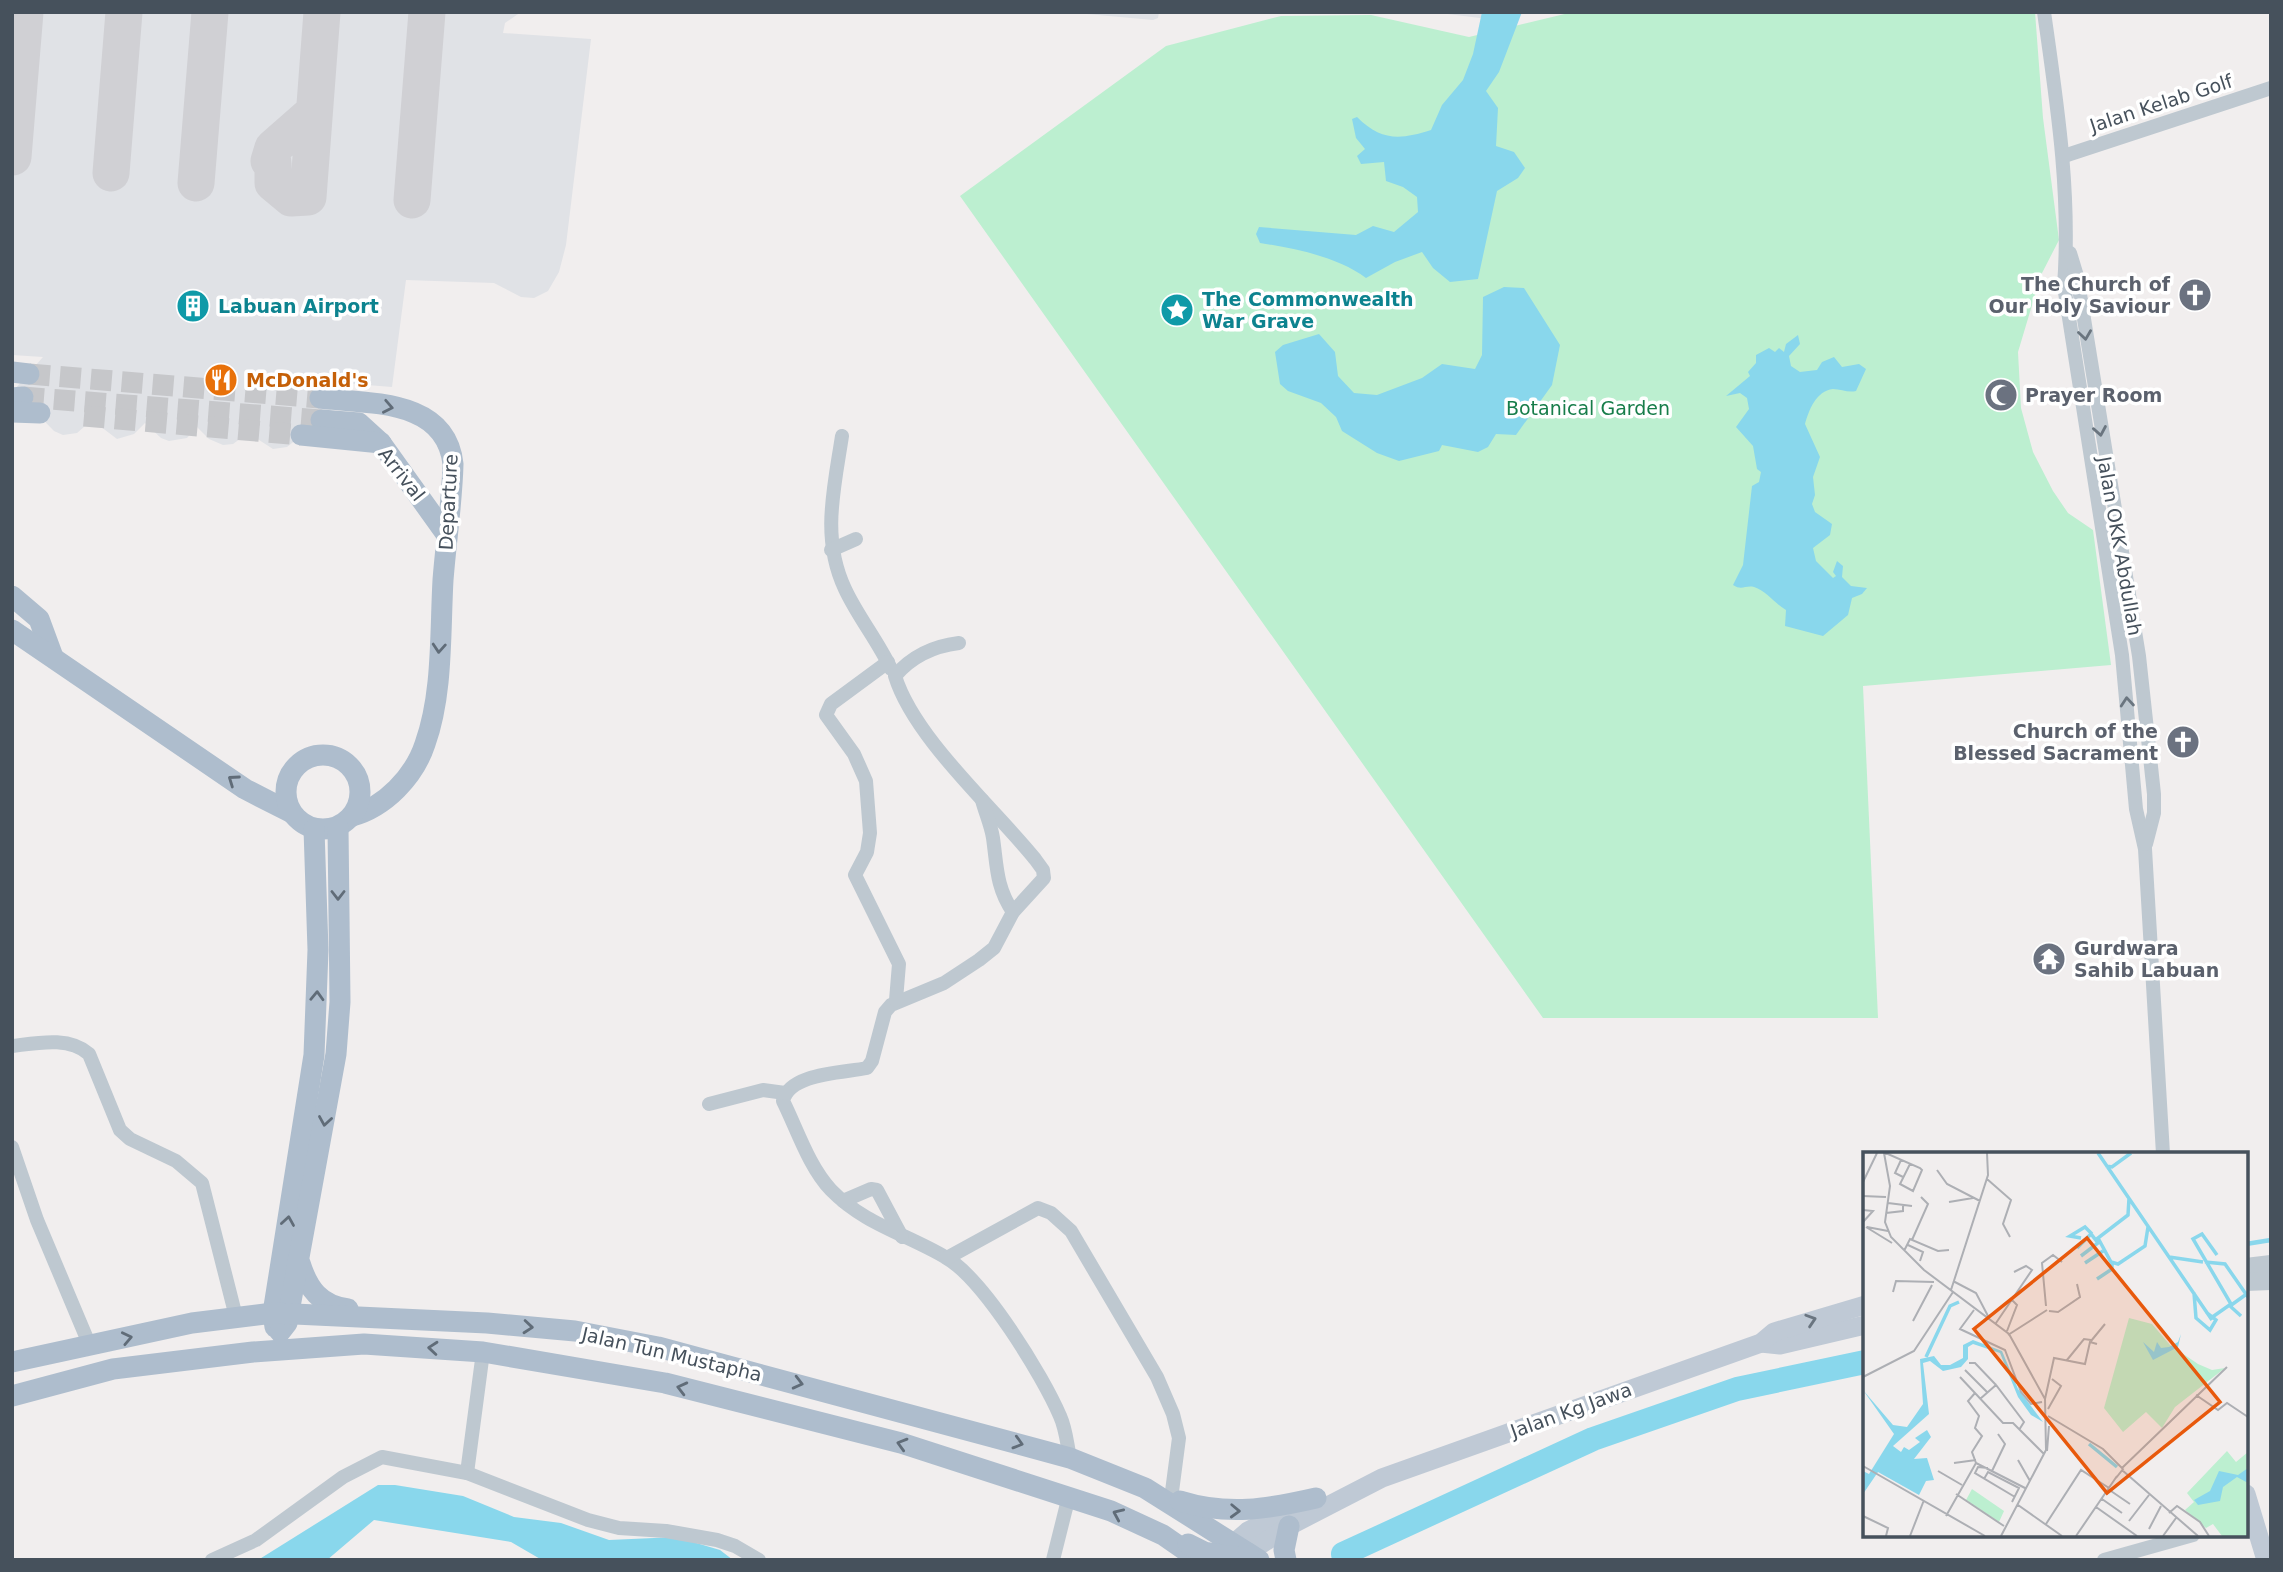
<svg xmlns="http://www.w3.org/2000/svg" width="2283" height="1572" viewBox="0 0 2283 1572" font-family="'DejaVu Sans',sans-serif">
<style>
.airport{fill:#e0e2e6}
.green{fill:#bcefd0}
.water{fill:#89d7ec}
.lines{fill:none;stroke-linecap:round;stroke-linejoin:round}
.stream{stroke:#89d7ec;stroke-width:4.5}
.river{stroke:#89d7ec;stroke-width:24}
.taxiway{stroke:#d0d0d4;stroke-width:37}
.primary-tunnel{stroke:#c6c7ca;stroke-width:21;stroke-dasharray:21 10;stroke-linecap:butt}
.minor{stroke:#bec8d0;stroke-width:14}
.tertiary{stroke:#bec8d0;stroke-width:18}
.secondary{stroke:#bfc9d5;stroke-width:19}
.primary{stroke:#aebdcd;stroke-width:21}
.oneway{stroke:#6a757f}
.oneway2{stroke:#606c78}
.oneway3{stroke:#6a7580}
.labels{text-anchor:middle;stroke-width:7;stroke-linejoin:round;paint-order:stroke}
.street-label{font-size:19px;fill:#46515c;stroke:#fff}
.worship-label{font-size:19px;font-weight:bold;fill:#5b616d;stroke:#fff;text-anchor:end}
.culture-label{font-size:19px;font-weight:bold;fill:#0d838f;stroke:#fff;text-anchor:start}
.food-label{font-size:19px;font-weight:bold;fill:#c56008;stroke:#fff;text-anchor:start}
.park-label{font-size:19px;fill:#177d4a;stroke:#fff}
.inset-river{fill:none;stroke:#89d7ec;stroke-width:3.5}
.inset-road{fill:none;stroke:#adafb4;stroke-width:2}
.view{fill:#e8590c;fill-opacity:0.15;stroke:#e8590c;stroke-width:3.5}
.inset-edge{fill:none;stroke:#46515c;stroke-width:3.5}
</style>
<rect width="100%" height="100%" fill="#f1eeee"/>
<g class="airport">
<polygon points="12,12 521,12 505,23 503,33 591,39 566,245 559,272 548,291 534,298 521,297 494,283 406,280 392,387 305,380 332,411 287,447 273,449 248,433 233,444 223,445 209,439 197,427 187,438 169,441 161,438 145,423 134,434 117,439 92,420 77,433 63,435 54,431 14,390 43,357 12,355"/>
<polygon points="1065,12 1159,12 1158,18 1153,20"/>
<polygon points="1431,12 1545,12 1480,18"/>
</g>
<polygon class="green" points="1573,12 2035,12 2043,118 2059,240 2041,275 2018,352 2021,408 2033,452 2053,491 2068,513 2093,530 2111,665 1863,686 1878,1018 1543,1018 960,196 1166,46 1281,16 1371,15 1469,37"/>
<g class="water">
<path d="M1482,12H1522L1499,72L1486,91L1498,108L1496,146L1514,152L1525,168L1518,178L1497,191L1478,279L1450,282L1433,268L1422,252L1395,262L1366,278C1338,257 1294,248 1260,243L1256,234L1259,227L1356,235L1373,226L1394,232L1418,212L1417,197L1403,187L1386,181L1384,162L1361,164L1357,156L1365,149L1356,138L1352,119L1357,117C1381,141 1400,140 1431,130L1442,105L1463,80L1473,54Z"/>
<polygon points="1504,287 1524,288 1560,345 1552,385 1516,435 1496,434 1488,447 1478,452 1442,445 1439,451 1399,461 1377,453 1342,431 1336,417 1321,403 1288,391 1280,384 1275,352 1283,345 1319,334 1335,352 1338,376 1354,393 1377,395 1422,378 1442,364 1475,369 1482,355 1483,297"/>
<path d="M1798,335L1800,344L1789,356L1791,366L1800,372L1817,370L1822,362L1834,357L1842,367L1859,364L1866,369L1856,391C1848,393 1841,389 1833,389C1816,391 1809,410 1805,424L1820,457L1813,477L1815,495L1812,504L1815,512L1832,524L1830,535L1813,548L1816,561L1833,578L1836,576L1833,572L1837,561L1843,566L1842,577L1851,586L1867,588L1862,594L1852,598L1848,615L1823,636L1785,626L1786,610C1775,604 1767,591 1754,587C1745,585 1742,591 1733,585L1743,565L1752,486L1759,482L1761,472L1757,469L1753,446L1736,427L1749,409L1747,398L1740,393L1726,396L1750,376L1748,372L1756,363V355L1769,348L1775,352L1779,348L1784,352L1786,344Z"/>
<polygon points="378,1485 395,1485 463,1496 514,1517 561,1523 609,1540 676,1537 720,1550 733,1560 542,1560 511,1542 374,1520 327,1560 258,1560"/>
</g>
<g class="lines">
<polyline class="stream" points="2246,1244 2271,1240"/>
<polyline class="river" points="1343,1554 1593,1439 1737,1389 1865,1362"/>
<g class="taxiway">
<polyline points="314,112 273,148 269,161 273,163 273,183 291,198 308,197 322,12"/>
<polyline points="13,157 25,12"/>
<polyline points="111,173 124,12"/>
<polyline points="196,183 210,12"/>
<polyline points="412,200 427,12"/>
</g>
<g class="primary-tunnel">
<polyline points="29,374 320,398"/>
<polyline points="23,397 321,420"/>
<polyline points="84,416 301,435"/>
</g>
<g class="minor">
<path d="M2044,12C2057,104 2071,193 2064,286L2122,655L2136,809L2145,849L2163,1154"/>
<polyline points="2064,156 2271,88"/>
<polyline points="2070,253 2077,276 2139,656 2154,794 2154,813 2146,844"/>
<path d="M842,436C834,489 821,538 845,589C858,617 878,641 891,669"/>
<polyline points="831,550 856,539"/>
<path d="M959,643C934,646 911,657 895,676C914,738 994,808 1035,859L1043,870L1044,878L1013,912L994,948L979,960L944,983L891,1005L885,1012L872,1061L867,1068C842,1073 789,1073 783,1101C797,1129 809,1167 831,1190C864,1224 906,1234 945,1257C983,1278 1043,1376 1060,1416C1066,1429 1067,1444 1070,1458"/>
<polyline points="888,662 831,704 826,715 854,754 866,781 870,833 867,852 855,875 899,964 896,1000"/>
<path d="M982,800C985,812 991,825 993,838C997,866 996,887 1013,912"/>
<path d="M12,1046C37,1043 69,1036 89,1054L120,1130L130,1139L176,1161L202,1183L234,1309"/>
<polyline points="709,1104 763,1090 785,1093"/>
<polyline points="12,1147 37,1220 90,1346"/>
<polyline points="843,1201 871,1189 877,1190 902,1237"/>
<polyline points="947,1258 1038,1208 1051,1213 1071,1231 1157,1377 1173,1414 1179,1438 1171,1499"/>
<polyline points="467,1473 483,1352"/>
<polyline points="212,1560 256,1540 343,1477 382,1457 467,1473 588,1520 619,1528 666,1531 717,1540 735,1546 759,1560"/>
<polyline points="1053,1560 1069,1496"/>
<polyline points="2104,1560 2193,1535"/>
</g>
<g class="tertiary">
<polyline points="2246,1267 2271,1264"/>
<polyline points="2246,1282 2271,1281"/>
</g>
<g class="secondary">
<polyline points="1761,1343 1780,1345 1865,1325"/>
<polyline points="2246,1494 2266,1560"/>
<polyline points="1233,1544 1248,1531 1295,1507"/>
<polyline points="1248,1553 1289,1526 1382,1478 1761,1343 1774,1332 1865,1305"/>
</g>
<g class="primary">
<polyline points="12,372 29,374"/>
<polyline points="12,398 23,397"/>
<path d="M320,398C371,404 446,399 453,464C452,503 446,541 443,580C440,633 443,694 425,744C414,777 385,807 352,816"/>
<polyline points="12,412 40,413"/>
<polyline points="321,420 359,423 381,443"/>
<polyline points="301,435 381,443 446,534"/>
<polyline points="12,596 39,619 53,657"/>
<polyline points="12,630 245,789 292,813"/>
<circle cx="323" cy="792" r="37"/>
<path d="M300,1263C308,1289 320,1305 348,1309"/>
<polyline points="275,1327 273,1313 314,1055 318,950 314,829"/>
<polyline points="280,1332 287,1323 336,1054 340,1002 338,827"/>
<polyline points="12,1362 192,1323 273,1313 487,1323 575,1331 658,1347 1070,1458 1145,1488 1259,1560"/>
<polyline points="12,1396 113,1369 253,1352 364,1344 483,1352 665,1383 901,1443 1111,1511 1163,1535 1199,1560"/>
<path d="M1180,1501C1228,1516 1268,1509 1316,1498"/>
<polyline points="1188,1544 1204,1552 1242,1558 1248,1553"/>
<polyline points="1286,1560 1284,1550 1289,1526"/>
</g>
</g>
<defs><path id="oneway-chevron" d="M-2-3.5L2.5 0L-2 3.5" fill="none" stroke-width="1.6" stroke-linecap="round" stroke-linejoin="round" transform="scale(1.75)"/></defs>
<g class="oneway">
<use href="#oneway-chevron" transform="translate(2085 335) rotate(82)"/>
<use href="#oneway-chevron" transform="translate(2100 431) rotate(80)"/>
<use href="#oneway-chevron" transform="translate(2127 702) rotate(-95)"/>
</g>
<g class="oneway2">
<use href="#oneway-chevron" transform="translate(388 407) rotate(11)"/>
<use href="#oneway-chevron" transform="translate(439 648) rotate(94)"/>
<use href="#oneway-chevron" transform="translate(233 780) rotate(-145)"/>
<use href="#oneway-chevron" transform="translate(338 895) rotate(90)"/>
<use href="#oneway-chevron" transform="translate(317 996) rotate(-88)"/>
<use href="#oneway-chevron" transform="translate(325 1121) rotate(99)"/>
<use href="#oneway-chevron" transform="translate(288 1221) rotate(-81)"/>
<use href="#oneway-chevron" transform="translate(528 1327) rotate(5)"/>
<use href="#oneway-chevron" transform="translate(127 1338) rotate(-12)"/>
<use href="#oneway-chevron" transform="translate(433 1348) rotate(-175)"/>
<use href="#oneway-chevron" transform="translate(798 1383) rotate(14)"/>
<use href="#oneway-chevron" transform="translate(682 1388) rotate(-166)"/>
<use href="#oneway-chevron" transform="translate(1018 1443) rotate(16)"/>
<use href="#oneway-chevron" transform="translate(902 1444) rotate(-164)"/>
<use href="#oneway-chevron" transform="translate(1235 1511) rotate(2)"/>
<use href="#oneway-chevron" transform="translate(1118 1514) rotate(-156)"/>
</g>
<use class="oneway3" href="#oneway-chevron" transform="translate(1811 1320) rotate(-18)"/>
<defs>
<symbol id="church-disc" viewBox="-11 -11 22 22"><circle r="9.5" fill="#6b7280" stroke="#fff"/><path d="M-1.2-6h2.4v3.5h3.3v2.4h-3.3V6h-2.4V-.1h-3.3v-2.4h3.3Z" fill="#fff"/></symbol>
<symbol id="building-disc" viewBox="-11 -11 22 22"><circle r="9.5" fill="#0f9aa8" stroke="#fff"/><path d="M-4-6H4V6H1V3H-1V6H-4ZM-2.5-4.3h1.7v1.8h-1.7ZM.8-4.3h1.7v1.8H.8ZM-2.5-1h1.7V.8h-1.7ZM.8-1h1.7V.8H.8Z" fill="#fff"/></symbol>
<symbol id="sight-disc" viewBox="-11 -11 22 22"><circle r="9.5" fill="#0f9aa8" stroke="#fff"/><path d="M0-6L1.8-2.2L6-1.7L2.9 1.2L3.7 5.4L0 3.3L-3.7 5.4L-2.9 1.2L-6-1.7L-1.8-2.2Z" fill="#fff"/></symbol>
<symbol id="restaurant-disc" viewBox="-11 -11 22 22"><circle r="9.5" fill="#e8710a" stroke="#fff"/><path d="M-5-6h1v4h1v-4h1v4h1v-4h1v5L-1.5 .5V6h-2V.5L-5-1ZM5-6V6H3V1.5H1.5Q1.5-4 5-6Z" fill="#fff"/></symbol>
<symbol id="mosque-disc" viewBox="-11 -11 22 22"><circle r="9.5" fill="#6b7280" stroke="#fff"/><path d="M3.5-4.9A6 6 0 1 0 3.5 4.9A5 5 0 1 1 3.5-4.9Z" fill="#fff"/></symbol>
<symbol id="temple-disc" viewBox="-11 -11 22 22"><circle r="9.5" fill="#6b7280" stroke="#fff"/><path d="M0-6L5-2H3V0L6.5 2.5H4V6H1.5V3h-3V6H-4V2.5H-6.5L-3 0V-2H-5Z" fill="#fff"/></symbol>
</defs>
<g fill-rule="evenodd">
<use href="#church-disc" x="2176" y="276" width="38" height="38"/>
<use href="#building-disc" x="174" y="287" width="38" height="38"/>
<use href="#sight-disc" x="1158" y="291" width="38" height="38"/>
<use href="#restaurant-disc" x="202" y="361" width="38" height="38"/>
<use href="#mosque-disc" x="1982" y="376" width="38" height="38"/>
<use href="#church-disc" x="2164" y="723" width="38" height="38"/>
<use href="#temple-disc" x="2030" y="940" width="38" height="38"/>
</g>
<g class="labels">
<g class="street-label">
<text transform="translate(2161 103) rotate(-18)" y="7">Jalan Kelab Golf</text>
<text transform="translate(402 474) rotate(52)" y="7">Arrival</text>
<text transform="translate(448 502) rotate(-87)" y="7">Departure</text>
<text transform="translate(2120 546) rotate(80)" y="7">Jalan OKK Abdullah</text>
<text transform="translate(672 1354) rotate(13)" y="7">Jalan Tun Mustapha</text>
<text transform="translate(1571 1410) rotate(-20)" y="7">Jalan Kg Jawa</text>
</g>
<g class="worship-label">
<text x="2170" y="291">The Church of<tspan x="2170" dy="22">Our Holy Saviour</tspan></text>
<text x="2025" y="402" text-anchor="start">Prayer Room</text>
<text x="2158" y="738">Church of the<tspan x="2158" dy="22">Blessed Sacrament</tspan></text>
<text x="2074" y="955" text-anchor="start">Gurdwara<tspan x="2074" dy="22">Sahib Labuan</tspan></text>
</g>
<g class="culture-label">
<text x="1202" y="306">The Commonwealth<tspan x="1202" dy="22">War Grave</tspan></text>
<text x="218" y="313">Labuan Airport</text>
</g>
<g class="food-label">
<text x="246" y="387">McDonald's</text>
</g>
<g class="park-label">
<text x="1588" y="415">Botanical Garden</text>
</g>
</g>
<g transform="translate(1863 1152)">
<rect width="385" height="385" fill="#f1eeee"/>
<path d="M266,166L289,172L307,193L335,212L349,218L362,216L312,255L299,276L283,260L260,280L241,256ZM364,299L373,310L385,300V384H359L350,372L343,376L322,358L331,350L324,341ZM109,337L141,359L136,370L103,348Z" fill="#bcefd0"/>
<path d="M318,182L315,195L290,208L280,190L291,200L294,190L298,196L306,195L315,190ZM110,188L139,199L155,237L180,270L168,263L155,245L137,201L110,192L105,195V207L98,215L80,219L67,209L60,211L66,262L30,294L38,300L41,295L46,298L57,290L52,286L64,278L68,285L51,307L64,306L71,328L63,329L56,343L15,320L0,342V319L6,322L31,282L0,238L30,273L44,275L60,252L57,207L71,204L78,213H87L100,206V193ZM385,316V331L374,325L360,335L357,349L335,353L331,348L347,339L356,319L375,323Z" fill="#89d7ec"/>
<path class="inset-river" d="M235,1L349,168M243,14L249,15L268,1M266,46L265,63L235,86L248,110L255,112L282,94L285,75M218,86L207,84L222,75L229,82M214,96L228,82L235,91L218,104M306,105L340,110M342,110L362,112L385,145M222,111L240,99M234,127L249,117V111M331,141L333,166L347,178L353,168L343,160M378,164L367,154L385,141M348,166L368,152L330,87L339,82L354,103M63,205L87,154L96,150M226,292L254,315"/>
<path class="inset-road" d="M21,1L27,34L22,70L28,85L61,118L146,182L182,247L183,298L138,384M21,2H25L57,16L59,18L50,39L37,32L47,12M38,8L32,21L40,25M74,18L84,32L117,49M124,27L148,48L140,72L147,85M0,30L14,1M0,44L23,45M86,50L110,46M25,51L49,54M0,58L10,59L0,70M23,61L40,59V54M3,75L29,91M4,75L25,79M49,88L65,52L58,45M45,93L60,100L57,109M41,99L47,87L75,99L86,98M90,129L113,141L125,164M88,138L125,23L124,1M30,140L33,129L71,130M183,154L179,111L190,103L199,110M111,158L97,177L142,198L158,240L168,252L179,250M186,159L195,160L217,145L214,132M50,169L69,133M133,171L169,118L163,114L151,120M144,179L154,153L148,147M145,183L184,158M228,189L242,172M204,208L221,187L228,188M106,211H112L133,233M102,218L124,240M0,225L51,199L90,140M97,225L140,271H150L181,302M112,241L105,249L116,264L112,276L119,284L109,300L113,311M333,243L355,258L364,251L385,265M117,247L133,233L161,270L156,278M182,247L191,206L222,212L227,190L234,192M185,257L198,234L189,227M185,264L240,297L260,317L253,326M184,299L186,274M155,308L167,329M91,311L113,308M113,311L162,336M0,314L122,384M125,316L115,315L112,321L152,345M259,316L364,215M259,318L335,384M75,319L99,333M129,319L142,292L135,282M121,327L125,320L156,336L149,350M245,337L267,352M93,342L141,374M239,347L259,361M155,353L199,384M233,355L274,384M306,361L314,354L337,370L346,384M0,364L25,376L23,384M83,364L113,311M266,369L286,343M183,372L218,318L246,336M286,377L298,354M47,384L61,348M213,384L254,324M300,384L313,366"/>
<path class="view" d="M224,86L357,250L244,341L111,177Z"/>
<rect width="385" height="385" class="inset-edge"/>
</g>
<rect width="2283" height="1572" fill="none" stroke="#46515c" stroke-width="28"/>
</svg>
